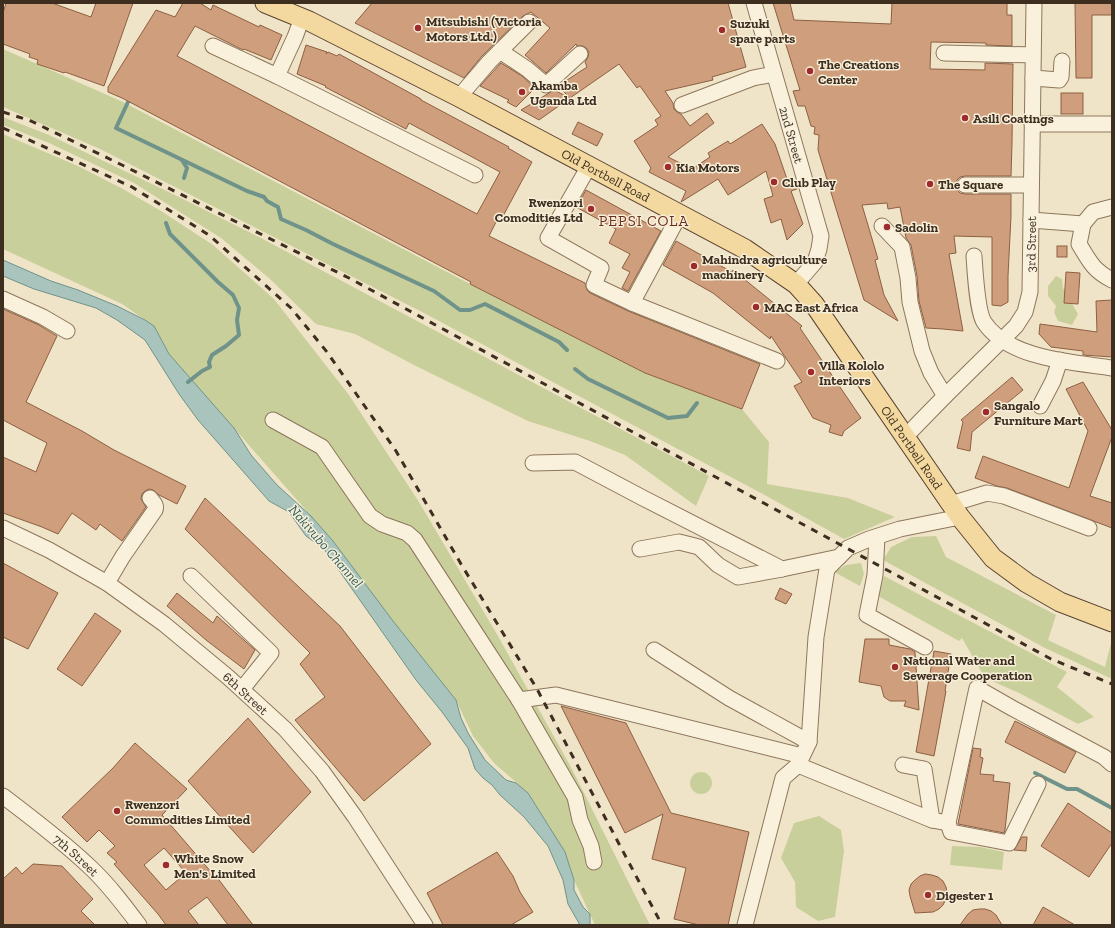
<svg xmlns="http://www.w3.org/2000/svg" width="1115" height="928" viewBox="0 0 1115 928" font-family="'Zilla Slab',serif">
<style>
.green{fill:#c9cf9b}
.water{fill:#a9c4bc;stroke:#6f938a}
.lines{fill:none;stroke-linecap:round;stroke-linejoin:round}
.stream{stroke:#6f938a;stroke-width:4}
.building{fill:#cf9f7d;stroke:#8d5f41;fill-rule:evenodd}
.minor-casing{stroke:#8d765c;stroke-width:17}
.major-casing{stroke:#5b4430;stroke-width:21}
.minor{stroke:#faf1dc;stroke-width:15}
.major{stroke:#f3d9a0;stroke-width:19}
.rail{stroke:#3d2e20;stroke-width:3;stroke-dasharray:7 7;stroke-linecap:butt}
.poi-dot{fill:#9e2a2b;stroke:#f7eed8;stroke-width:1.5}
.labels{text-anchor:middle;stroke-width:3;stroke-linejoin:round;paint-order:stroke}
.poi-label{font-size:13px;font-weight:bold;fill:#3d2e20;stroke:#f7eed8;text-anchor:start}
.street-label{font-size:13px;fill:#3d2e20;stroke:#f7eed8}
.water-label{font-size:14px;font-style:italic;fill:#2f5d5a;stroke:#f7eed8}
.quarter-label{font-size:15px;letter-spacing:1px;fill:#6b2e1e;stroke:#f7eed8}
</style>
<rect width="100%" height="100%" fill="#f0e4c8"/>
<g class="green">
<polygon points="3,49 123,102 470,284 645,373 742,409 769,442 767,484 848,498 895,517 844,539 761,493 659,439 424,313 100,149 3,107"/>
<polygon points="3,117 49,135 173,194 259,237 709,476 696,506 625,455 590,441 528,421 416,366 355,334 316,324 270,279 221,238 134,183 49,143 3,125"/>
<polygon points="3,134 78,166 123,189 161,211 213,245 274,299 349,395 419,502 498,636 572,769 650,925 595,925 574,880 565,852 528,793 494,763 473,736 456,700 393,621 333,541 169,354 154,326 122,304 3,249"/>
<polygon points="1056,276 1062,279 1063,288 1078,314 1072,325 1058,321 1054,312 1056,306 1048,296 1048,286"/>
<polygon points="936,536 946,557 1056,615 1048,640 1105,667 1112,639 1112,679 1045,648 883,560 891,547 912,537"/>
<polygon points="861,563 864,574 860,586 834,572 846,565"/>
<polygon points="884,576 1067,672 1057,687 1094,717 1078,724 1019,693 985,678 962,638 959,641 878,596"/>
<circle cx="701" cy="783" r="11"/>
<polygon points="819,816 841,830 844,851 835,917 818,921 796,907 795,882 781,858 794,823"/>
<polygon points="952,846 980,847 1004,852 1002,870 950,865"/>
</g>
<polygon class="water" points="3,260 51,281 78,290 117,306 145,320 154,326 169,354 234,428 251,455 277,485 311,516 333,541 393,621 456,700 461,718 468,733 485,760 506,780 516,783 528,793 565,852 574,880 574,890 583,907 590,914 590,925 580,925 568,904 563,880 548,846 524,817 500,795 492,785 483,778 475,769 468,748 442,712 416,680 324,549 306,536 289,512 269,501 198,420 179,394 145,340 117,320 96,308 34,289 3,276"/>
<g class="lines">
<g class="stream">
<polyline points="128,102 116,128 247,191 264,197 267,201 278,207 281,219 306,230 333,244 434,291 460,310 470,310 485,304 559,342 567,350"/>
<polyline points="182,160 187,168 184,178"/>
<polyline points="166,223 170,234 218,282 233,295 239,308 237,320 239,335 226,346 212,355 209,362 210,367 202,371 188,382"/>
<polyline points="575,369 588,379 668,418 687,416 697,403"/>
<polyline points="1035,773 1067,789 1077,789 1112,808"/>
</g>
</g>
<g class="building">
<polygon points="6,3 52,3 91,17 96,3 133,3 104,86 65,72 64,73 37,64 38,60 29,57 30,54 3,44 3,13"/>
<polygon points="183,3 200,3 211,10 213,5 259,27 260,25 282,35 271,60 244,49 243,50 195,26 177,56 477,214 500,172 409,123 406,129 325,87 326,86 297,74 306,45 327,52 326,54 328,52 337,56 339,54 421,99 421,100 509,147 508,148 532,162 502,218 499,216 489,236 585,283 587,290 590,293 628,311 760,364 742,409 645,373 470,284 471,282 122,98 108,92 108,87 156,10 175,17"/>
<polygon points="372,3 728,3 746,67 712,77 713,80 665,91 673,103 674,109 677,112 681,114 690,126 707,113 714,123 668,157 692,169 710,157 708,153 728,141 730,144 762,124 775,144 787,179 793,178 797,189 791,191 803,224 787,240 781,219 771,223 764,199 773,196 766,171 728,195 718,179 681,202 686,191 649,172 651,168 634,141 658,125 655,120 661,116 640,86 637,88 619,64 570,98 558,86 587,67 585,62 588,57 589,52 586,48 583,46 577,46 576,44 546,73 525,55 550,28 531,12 523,16 482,56 464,78 355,23"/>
<polygon points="773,3 790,3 794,20 891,24 892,3 1007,3 1007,15 1012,15 1012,46 986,45 986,43 931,42 930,69 985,70 985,63 1013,64 1012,143 1011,176 965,176 960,177 957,180 956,185 957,190 960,193 965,194 1011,194 1011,216 1008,276 1008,302 1001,306 992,305 992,237 954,236 956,253 949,254 963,331 943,329 926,328 919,301 917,276 911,245 906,238 900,207 888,209 887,203 862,205 878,259 875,260 884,295 898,321 864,300 818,150 819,135 814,134 815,127 811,126 805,106 798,106 793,91 800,90"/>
<polygon points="1075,3 1112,3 1112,15 1092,15 1092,78 1076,78"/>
<polygon points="501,63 522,76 535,88 516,107 507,102 509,100 480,86"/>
<polygon points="554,90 570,98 539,120 521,110"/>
<rect x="1061" y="93" width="22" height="21"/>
<polygon points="578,122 603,134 597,146 572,134"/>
<polygon points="586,190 661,231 628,291 622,288 630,272 622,268 630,254 609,243 616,229 576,207"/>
<polygon points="676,241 732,272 733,270 802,326 800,328 861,418 844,431 842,436 829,432 831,425 813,418 794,386 802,382 771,336 770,339 713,293 663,265"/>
<rect x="1057" y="246" width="10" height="11"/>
<polygon points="1066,272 1080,273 1078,304 1064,303"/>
<polygon points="1112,300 1112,357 1083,355 1083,351 1051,347 1039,334 1040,324 1097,332 1096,301"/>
<polygon points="3,309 39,325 57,336 26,402 82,431 114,450 186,486 177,504 159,495 153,490 149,489 145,491 142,494 141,499 146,507 122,541 100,524 96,530 72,513 58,534 42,527 3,513 3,457 36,472 47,443 3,420"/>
<polygon points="1012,377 1023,390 972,432 970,451 957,448 963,422 961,420"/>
<polygon points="1083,382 1112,430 1112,437 1090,496 1112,503 1112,528 1007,488 997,486 975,478 983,456 1069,488 1088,431 1066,389"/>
<polygon points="205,498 340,626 431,744 364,801 295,720 325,697 300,664 310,653 185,529"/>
<polygon points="3,563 58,593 28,649 3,637"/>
<polygon points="780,588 792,594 786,604 775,599"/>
<polygon points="177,593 213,623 217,616 255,650 244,669 206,640 167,606"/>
<polygon points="95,613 121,631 82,686 57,669"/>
<polygon points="865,639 889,639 889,645 910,649 915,652 919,710 904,706 906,701 890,701 884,697 881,686 859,682"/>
<polygon points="934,651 951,654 945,691 946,691 934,756 916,752"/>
<polygon points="561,706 626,723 671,813 749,832 728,925 699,925 674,919 686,868 652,859 663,814 625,833"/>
<polygon points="248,718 311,792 253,853 188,781"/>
<polygon points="1015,721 1076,752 1065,773 1005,742"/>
<path d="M135,743L187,789L162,815L212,873L213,872L253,925H228L207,897L188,911L199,925H166L158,914L114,864L117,862L107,853L115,846L99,830L87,842L62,817L113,768ZM164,848L186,873L166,890L144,865Z"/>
<polygon points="973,748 981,749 980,757 983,758 980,774 994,775 993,781 1010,783 1005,830 1004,833 958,824"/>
<polygon points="1068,803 1112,833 1112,843 1089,877 1041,846"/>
<polygon points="1022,837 1027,837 1026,851 1014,850"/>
<polygon points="497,852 513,876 520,892 533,912 511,925 443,925 427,893"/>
<polygon points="33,864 62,866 93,899 81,911 95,925 3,925 3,879 16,867 22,874"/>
<polygon points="925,874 932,875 938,877 943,881 946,887 947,893 946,899 943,905 939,909 933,912 915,913 910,896 909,890 911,884 915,880 920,876"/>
<polygon points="1043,907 1075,925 1033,925"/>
<polygon points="979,909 985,909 991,911 996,915 1002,925 960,925 968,914 973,910"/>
</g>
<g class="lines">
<defs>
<g id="minor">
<path id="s1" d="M754,3L821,236L819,249L815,262L796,284"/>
<polyline points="302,18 295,37 277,76 475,175"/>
<polyline points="213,46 277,76"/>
<polyline points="500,51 527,69 546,85 580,54"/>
<polyline points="944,53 1033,55"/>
<polyline points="1033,78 1059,80 1061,77 1062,61"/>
<polyline points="459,97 489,62 529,22"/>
<polyline points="682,105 753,78 774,74"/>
<polyline points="1032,124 1112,124"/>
<polyline points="589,166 548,238 601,268 594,285 632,303 777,361"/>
<polyline points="965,185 1031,185"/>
<polyline points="1031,220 1083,224 1093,212 1112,207"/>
<path d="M1083,224L1079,244C1090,262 1093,270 1112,280"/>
<polyline points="882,226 902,247 908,278 910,302 922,351 931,373 945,396"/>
<path d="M974,256C975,270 977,311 984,322C1008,359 1072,362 1112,368"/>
<polyline points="3,299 43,317 67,331"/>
<polyline points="632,303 680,214"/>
<polyline points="1040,406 1053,381 1060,360"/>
<polyline points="273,420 322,447 370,516 382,524 407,533 415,540 519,700 556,695 802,756"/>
<path id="s2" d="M905,437L945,396L1016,326L1025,312L1030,292L1034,3"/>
<polyline points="533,463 575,462 643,498 782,569 839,557"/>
<polyline points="951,504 987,493 1004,496 1089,528"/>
<path id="s3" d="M3,528L49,550L107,583L164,624L228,677L285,729L322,771L355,817L425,925"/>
<polyline points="877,537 875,575 867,615 925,647"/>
<polyline points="640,549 679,542 699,547 718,565 738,577 782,569"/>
<polyline points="191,576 271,653 242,689"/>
<path d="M107,583L123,556L155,510C157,505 153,502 150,498"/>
<polyline points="654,650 729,698 809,742"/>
<polyline points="519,700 575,797 580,820 591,846 594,862"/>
<polyline points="798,765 932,820 948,823"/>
<polyline points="903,765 924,769 932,820"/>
<polyline points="1038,784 1009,843 951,832 948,823 977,688 1012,708 1104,757 1112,764"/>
<path id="s4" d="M3,796C33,819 64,842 91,868C109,885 124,905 139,925"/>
<polyline points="745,925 783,778 798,765 809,742 816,637 827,569 848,548 869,539 900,529 960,517"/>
</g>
<g id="major">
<path id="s5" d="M265,3L309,21L459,97L745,249L796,284L814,304L960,517L993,558L1027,583L1060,602L1112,622"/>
</g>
</defs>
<use href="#minor" class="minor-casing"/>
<use href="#major" class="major-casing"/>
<use href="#minor" class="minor"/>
<use href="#major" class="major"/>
<g class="rail">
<polyline points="3,112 31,121 122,165 349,278 1051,659 1112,684"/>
<polyline points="3,128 132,187 209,235 291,308 327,352 396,451 461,564 537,689 662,925"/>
</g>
</g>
<g class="poi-dot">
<circle cx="418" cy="28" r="4"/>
<circle cx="722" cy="30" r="4"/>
<circle cx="810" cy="71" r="4"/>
<circle cx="522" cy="92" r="4"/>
<circle cx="965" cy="118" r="4"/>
<circle cx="668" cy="167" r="4"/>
<circle cx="774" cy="182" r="4"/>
<circle cx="930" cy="184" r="4"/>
<circle cx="591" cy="209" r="4"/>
<circle cx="887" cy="227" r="4"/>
<circle cx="694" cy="266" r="4"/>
<circle cx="756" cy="307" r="4"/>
<circle cx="811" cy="372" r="4"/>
<circle cx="986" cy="412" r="4"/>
<circle cx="895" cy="667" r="4"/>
<circle cx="117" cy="811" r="4"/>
<circle cx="166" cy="865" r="4"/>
<circle cx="928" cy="895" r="4"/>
</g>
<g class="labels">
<g class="poi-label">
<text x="426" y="26">Mitsubishi (Victoria<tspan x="426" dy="15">Motors Ltd.)</tspan></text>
<text x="730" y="28">Suzuki<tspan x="730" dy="15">spare parts</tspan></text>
<text x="818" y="69">The Creations<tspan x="818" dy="15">Center</tspan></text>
<text x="530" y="90">Akamba<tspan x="530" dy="15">Uganda Ltd</tspan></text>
<text x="973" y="123">Asili Coatings</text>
<text x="676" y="172">Kia Motors</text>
<text x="782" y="187">Club Play</text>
<text x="938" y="189">The Square</text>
<text x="583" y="207" text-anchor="end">Rwenzori<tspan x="583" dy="15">Comodities Ltd</tspan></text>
<text x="895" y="232">Sadolin</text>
<text x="702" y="264">Mahindra agriculture<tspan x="702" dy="15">machinery</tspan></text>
<text x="764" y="312">MAC East Africa</text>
<text x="819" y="370">Villa Kololo<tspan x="819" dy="15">Interiors</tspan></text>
<text x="994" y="410">Sangalo<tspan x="994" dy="15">Furniture Mart</tspan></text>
<text x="903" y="665">National Water and<tspan x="903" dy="15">Sewerage Cooperation</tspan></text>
<text x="125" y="809">Rwenzori<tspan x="125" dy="15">Commodities Limited</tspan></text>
<text x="174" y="863">White Snow<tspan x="174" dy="15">Men's Limited</tspan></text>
<text x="936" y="900">Digester 1</text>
</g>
<g class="street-label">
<text dy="5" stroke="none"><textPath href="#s1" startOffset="137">2nd Street</textPath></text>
<text dy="5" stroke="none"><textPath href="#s5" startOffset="382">Old Portbell Road</textPath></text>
<text dy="5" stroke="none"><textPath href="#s2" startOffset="242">3rd Street</textPath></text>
<text dy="5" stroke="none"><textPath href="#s5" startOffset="802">Old Portbell Road</textPath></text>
<text dy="5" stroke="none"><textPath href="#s3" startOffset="295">6th Street</textPath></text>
<text dy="5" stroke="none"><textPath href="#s4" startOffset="94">7th Street</textPath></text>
</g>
<g class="water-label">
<text transform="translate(326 546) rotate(49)" y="5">Nakivubo Channel</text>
</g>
<g class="quarter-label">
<text x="644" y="226">PEPSI COLA</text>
</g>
</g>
<rect width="1115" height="928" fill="none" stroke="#3d2e20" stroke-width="8"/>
</svg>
